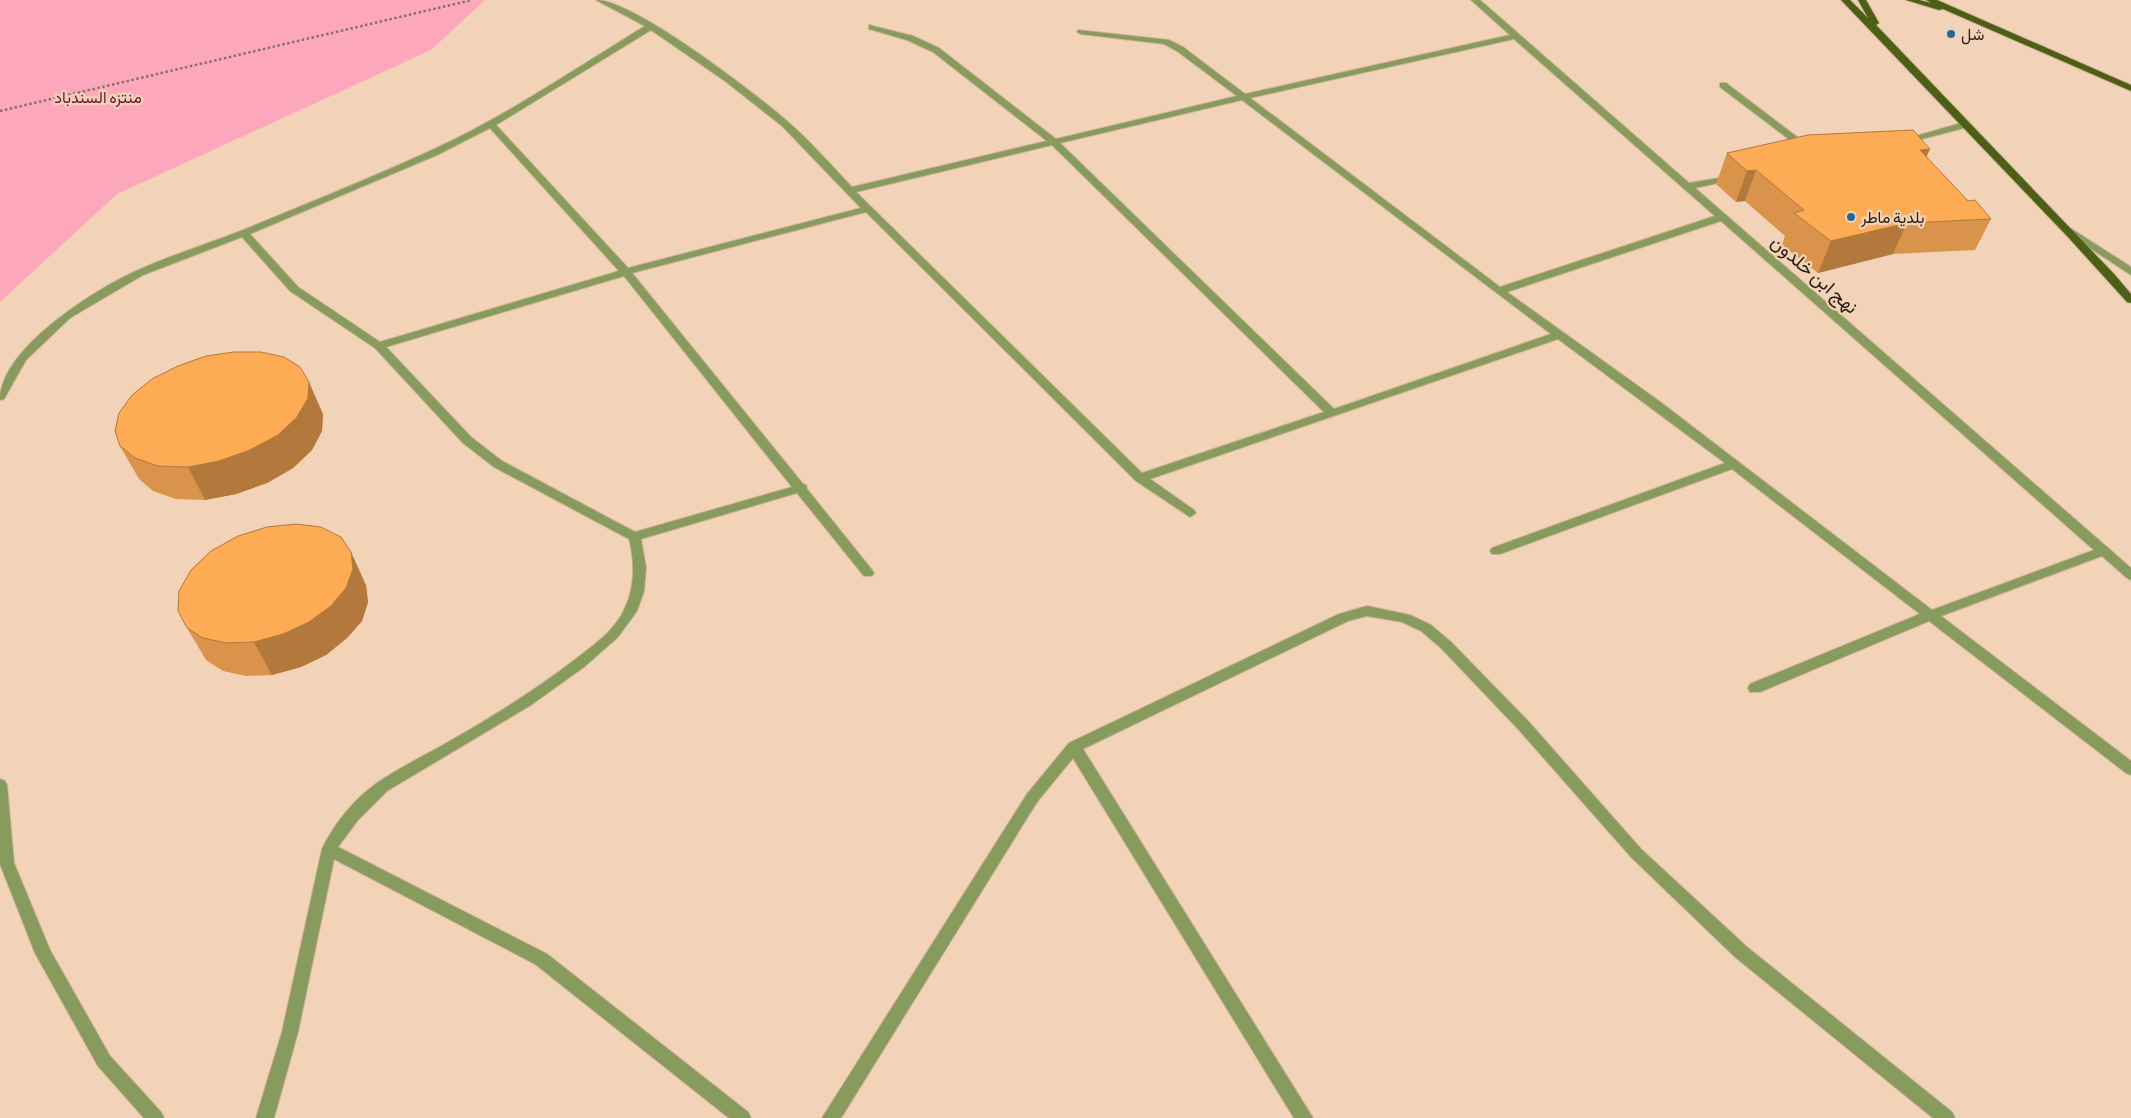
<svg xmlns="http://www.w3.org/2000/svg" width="2131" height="1118" viewBox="0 0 2131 1118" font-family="'Alegreya Sans',Vazirmatn,sans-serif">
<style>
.green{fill:#fca7bb}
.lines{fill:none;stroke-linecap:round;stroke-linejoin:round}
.minor-casing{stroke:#cfb299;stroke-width:2}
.major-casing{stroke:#cfb299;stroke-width:2}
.path{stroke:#887360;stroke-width:2.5;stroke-dasharray:2.5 2.5;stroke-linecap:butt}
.minor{fill:#879b5d;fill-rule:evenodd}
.major{fill:#4c6015;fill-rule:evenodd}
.wall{fill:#da934a}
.shaded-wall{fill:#b2783c}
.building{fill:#feab56;stroke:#b2783c}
.poi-dot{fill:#1e699c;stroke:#f3d3b7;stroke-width:2}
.labels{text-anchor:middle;stroke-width:4.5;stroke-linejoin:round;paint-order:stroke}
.far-poi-label{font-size:16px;fill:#291d13;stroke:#f3d3b7;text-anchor:start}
.far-park-label{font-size:16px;fill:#720c36;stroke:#f3d3b7}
.street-label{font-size:19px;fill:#291d13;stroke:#f3d3b7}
</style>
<rect width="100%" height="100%" fill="#f3d3b7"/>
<polygon class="green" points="0,0 485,0 431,50 117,194 0,302"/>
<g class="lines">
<defs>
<g id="minor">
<path d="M596,0C634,0 756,94 788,122C810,141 831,165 852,187L1047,141L933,52L907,40L869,29V25L913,36L939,48L1056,139L1237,96L1177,51L1164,44L1081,34L1077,32L1078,30L1169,40L1183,47L1245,94L1510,35L1471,0H1480L1689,183L1737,175V179L1695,188L2131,568V580L2127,578L2102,556L1941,616L2131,761V775L2126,773L1929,621L1760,692H1750L1748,688L1750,684L1920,614L1732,469L1500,554H1492L1490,551L1492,548L1725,463L1558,339L1150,479L1194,510L1196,513L1190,517L1136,481L866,212L632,273L803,484L806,485L807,489L872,570L874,573L872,576H864L797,493L641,539L646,568L644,591L637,611L618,637L584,667L531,705L387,791L358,820L338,847L547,954L748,1112L751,1118H729L535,964L334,859L298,1032L274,1118H256L282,1032L322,849C334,824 354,799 377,783C400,767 426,755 450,741C494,716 537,689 577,658C594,645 615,630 624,610C635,588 635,562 629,539L494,467L463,443L375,348L290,291L242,237L143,275L70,318L26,360L4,399L0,400C0,349 94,290 136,271C171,255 208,244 243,230C306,204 369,179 430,151C505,117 575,69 645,26ZM651,30L725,81L782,126L861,208L628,268L496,125ZM1514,39L1715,216L1500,287L1250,98ZM1242,100L1551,334L1334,409L1060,143ZM490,128L619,271L380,342L298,287L250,234L437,155ZM1052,145L1324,412L1142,473L856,192ZM1721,221L2094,550L1932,610L1659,401L1507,292ZM624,276L792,487L635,532L502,461L471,437L386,347Z"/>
<polygon points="1720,83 1726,83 1809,146 1809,150 1803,150 1720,87"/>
<polygon points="1965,122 1968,123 1968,127 1903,144 1898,141"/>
<polygon points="2067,226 2131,267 2131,275 2064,231 2062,229"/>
<polygon points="1367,606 1410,615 1431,625 1451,642 1529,722 1641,849 1747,947 1952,1112 1955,1118 1933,1118 1735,957 1631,857 1519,730 1441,648 1421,631 1402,622 1367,616 1348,621 1083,749 1313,1118 1294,1118 1073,758 1037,802 841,1118 822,1118 1027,794 1069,743 1339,614"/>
<polygon points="0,779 5,781 7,785 14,863 50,950 110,1056 161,1112 164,1118 144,1118 98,1066 35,953 0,864"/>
</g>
<g id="major">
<polygon points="1841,0 1850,0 1868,18 1858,0 1866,0 1879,23 1876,25 2115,275 2131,294 2131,303 2127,302 2067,236"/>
<polygon points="1906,0 1919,0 1931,3 1926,0 1937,0 2131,85 2131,91 1943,9 1939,10"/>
</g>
</defs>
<use href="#minor" class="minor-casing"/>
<use href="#major" class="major-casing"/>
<polyline class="path" points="0,111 472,0"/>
<use href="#minor" class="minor"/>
<use href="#major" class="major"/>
</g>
<g class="wall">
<polygon points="1727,153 1926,157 1968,201 1991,219 1975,250 1893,254 1818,273 1782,245 1785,236 1745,201 1736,202 1716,184"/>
<polygon points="323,414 322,431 312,450 293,468 267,483 236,494 205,500 176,499 153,491 139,479 120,446"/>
<polygon points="366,585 368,602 362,621 347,638 326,655 301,667 272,675 246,676 223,671 206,660 187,628"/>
</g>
<g class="shaded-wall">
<polygon points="1930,149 1916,180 1920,150"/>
<polygon points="1756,170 1745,201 1736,202 1747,171"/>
<polygon points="1907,223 1893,254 1818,273 1831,241"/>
<polygon points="309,382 323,414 322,431 312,450 293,468 267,483 236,494 205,500 188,467"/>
<polygon points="351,552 366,585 368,602 362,621 347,638 326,655 301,667 272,675 254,642"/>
</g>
<g class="building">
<polygon points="1913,130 1930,149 1920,150 1968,201 1975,200 1991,219 1907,223 1831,241 1794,213 1804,210 1756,170 1747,171 1727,153 1808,135"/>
<polygon points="234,352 261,352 284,357 300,367 309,382 308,398 297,417 278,435 250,450 219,461 188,467 158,466 135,458 120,446 115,431 119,413 132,395 152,379 178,366 206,356"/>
<polygon points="296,524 321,527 341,537 351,552 353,569 346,588 331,606 309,622 283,634 254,642 227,643 203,638 187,628 178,611 179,591 191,570 211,551 238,536 267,527"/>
</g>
<g class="poi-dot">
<circle cx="1951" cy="34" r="5"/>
<circle cx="1851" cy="217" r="5"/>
</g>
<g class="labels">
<g class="far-poi-label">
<text x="1961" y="40">شل</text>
<text x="1861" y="223">بلدية ماطر</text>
</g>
<g class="far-park-label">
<text x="98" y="103">منتزه السندباد</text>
</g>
<g class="street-label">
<text transform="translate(1815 274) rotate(41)" y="7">نهج ابن خلدون</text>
</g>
</g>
</svg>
